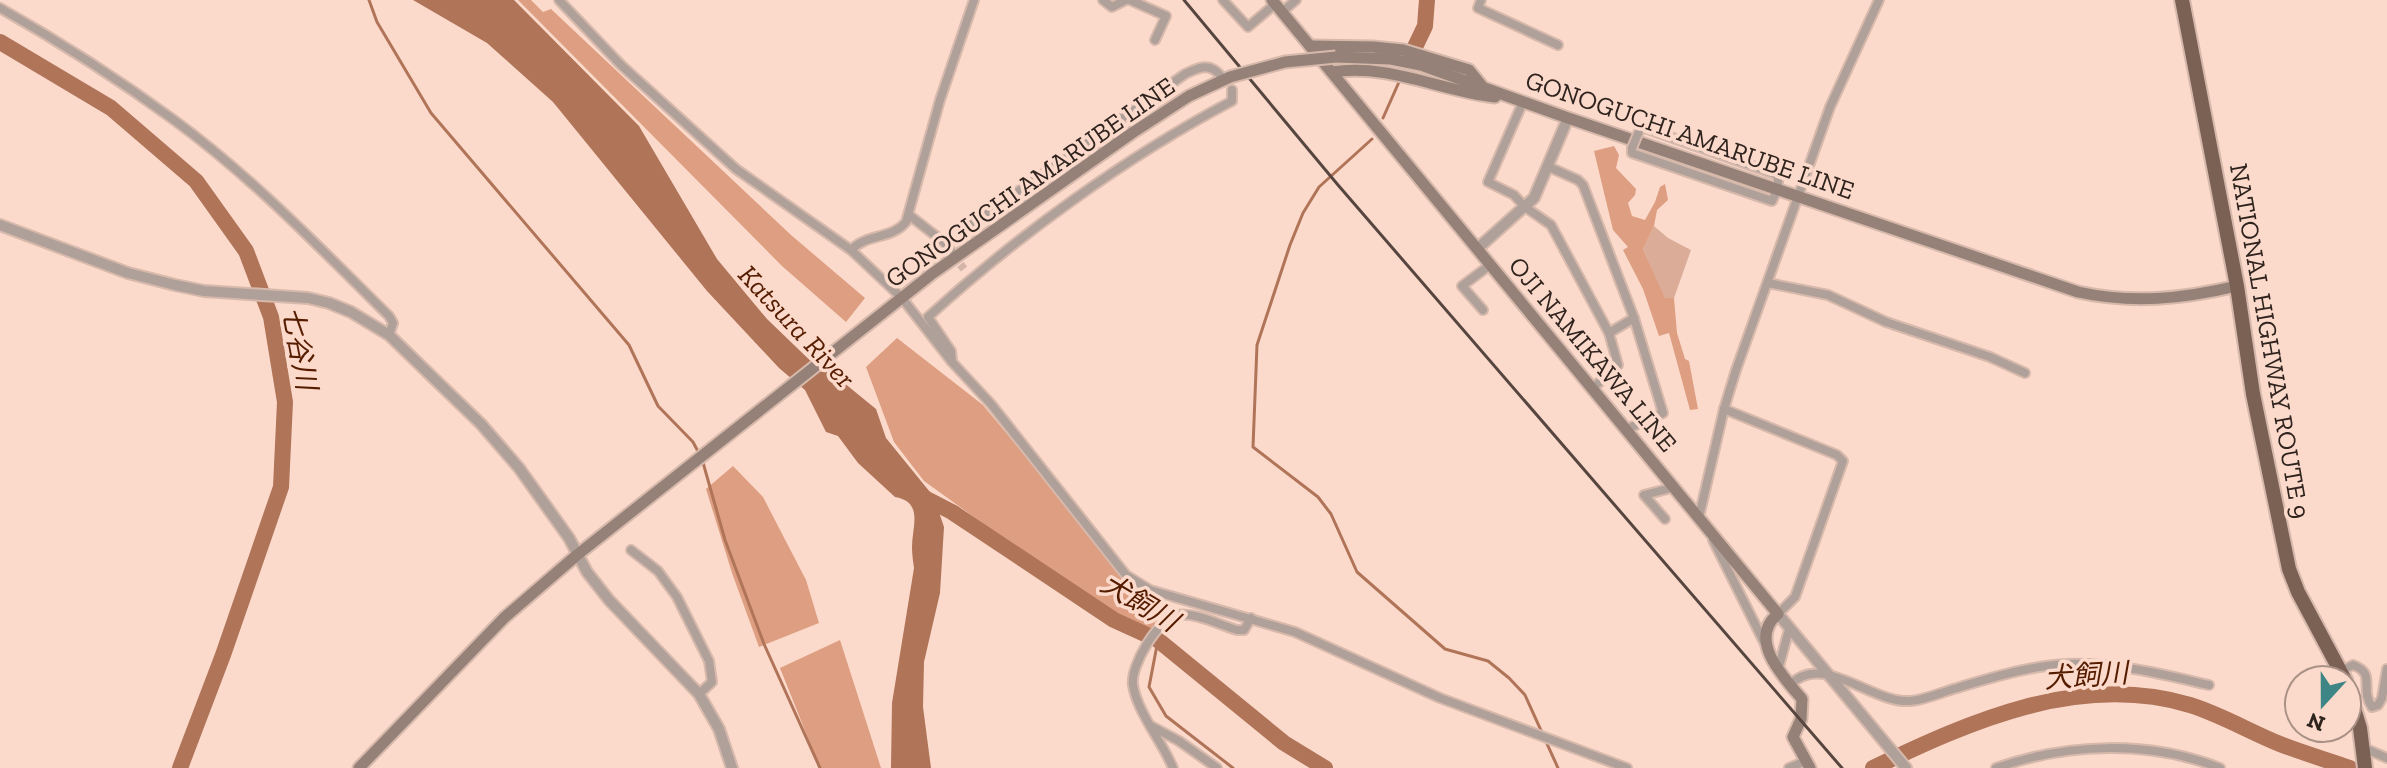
<svg xmlns="http://www.w3.org/2000/svg" width="2387" height="768" viewBox="0 0 2387 768" font-family="'Zilla Slab','Noto Sans JP',serif">
<style>
.green{fill:#dbad99}
.forest{fill:#dd9e81}
.water{fill:#b07459}
.lines{fill:none;stroke-linecap:round;stroke-linejoin:round}
.stream{stroke:#b07459;stroke-width:3}
.river{stroke:#b07459;stroke-width:16}
.minor-tunnel{stroke:#d3b5a8;stroke-width:8;stroke-dasharray:8 4;stroke-linecap:butt}
.minor-casing{stroke:#d7b9ac;stroke-width:12}
.tertiary-casing{stroke:#d7b9ac;stroke-width:14}
.secondary-casing{stroke:#d7b9ac;stroke-width:15}
.trunk-casing{stroke:#d7b9ac;stroke-width:18}
.minor{stroke:#afa09a;stroke-width:8}
.tertiary{stroke:#afa09a;stroke-width:10}
.secondary{stroke:#958177;stroke-width:11}
.trunk{stroke:#7b6054;stroke-width:14}
.rail{stroke:#56463f;stroke-width:3}
.minor-bridge-casing{stroke:#d7b9ac;stroke-width:12;stroke-linecap:butt}
.secondary-bridge-casing{stroke:#d7b9ac;stroke-width:15;stroke-linecap:butt}
.minor-bridge{stroke:#afa09a;stroke-width:8}
.secondary-bridge{stroke:#958177;stroke-width:11}
.labels{text-anchor:middle;stroke-width:7;stroke-linejoin:round;paint-order:stroke}
.street-label{font-size:26px;fill:#2f231e;stroke:#fcdacb}
.water-label{font-size:28px;font-style:italic;fill:#551c00;stroke:#fcdacb}
</style>
<rect width="100%" height="100%" fill="#fcdacb"/>
<polygon class="green" points="1654,226 1668,238 1691,250 1674,298 1665,299 1643,249"/>
<g class="forest">
<polygon points="518,0 531,0 543,12 551,9 791,235 865,298 846,322 782,266"/>
<polygon points="1614,146 1619,155 1616,168 1636,189 1635,195 1628,203 1632,216 1645,220 1655,202 1660,187 1665,184 1668,200 1657,210 1654,226 1643,249 1665,298 1674,298 1677,333 1685,359 1689,361 1698,409 1690,410 1669,333 1659,336 1643,289 1623,250 1628,247 1613,230 1594,151"/>
<polygon points="897,338 983,405 1147,603 1174,612 1152,629 1128,622 1035,561 924,481 894,442 866,367"/>
<polygon points="733,466 763,497 806,580 819,623 759,647 732,573 706,489"/>
<polygon points="840,640 881,768 820,768 780,668"/>
</g>
<path class="water" d="M413,0H514L639,126L717,259L767,319L820,370L827,369L876,409L886,438L934,497L944,527L940,593L924,662L923,707L931,768H891L892,703L914,568C913,561 912,554 912,547C912,527 924,502 895,497L858,463L838,436L826,432L805,390L779,368L707,291L553,102L487,43Z"/>
<g class="lines">
<g class="stream">
<polyline points="369,0 377,22 431,113 629,345 658,406 693,442 702,459 725,540 764,644 820,768"/>
<polyline points="1383,118 1399,82"/>
<polyline points="1372,139 1319,187 1303,213 1290,245 1257,345 1253,447 1318,497 1331,514 1357,572 1445,649 1488,661 1509,678 1525,695 1558,768"/>
<polyline points="1158,640 1149,687 1166,716 1233,768"/>
</g>
<g class="river">
<polyline points="0,42 111,108 196,181 246,251 271,317 285,402 281,487 223,655 180,768"/>
<polyline points="1415,47 1425,26 1427,0"/>
<polyline points="919,495 952,512 1114,620 1158,640 1284,743 1325,768"/>
<path d="M1873,768C1971,721 2080,672 2190,705C2222,715 2250,732 2280,744C2303,753 2327,760 2350,768"/>
</g>
<polyline class="minor-tunnel" points="953,255 964,269"/>
<defs>
<g id="minor">
<polyline points="559,0 621,65 736,169 851,250 902,298 952,362 991,404 1126,575 1150,590 1295,632 1440,698 1627,768"/>
<polyline points="1103,0 1112,7 1126,0"/>
<polyline points="1130,0 1166,16 1155,40"/>
<polyline points="1223,0 1248,27 1275,4"/>
<polyline points="1481,0 1478,8 1558,45"/>
<path d="M0,8C60,42 118,79 174,120C252,177 320,248 389,316L393,323L389,335"/>
<polyline points="1282,12 1296,0"/>
<polyline points="1523,102 1488,182 1514,195 1525,207 1551,225 1609,333"/>
<polyline points="1632,148 1632,153 1772,201 1778,188 1778,175 1642,127 1640,129"/>
<polyline points="1060,161 1072,167"/>
<polyline points="1549,167 1578,180 1583,185 1634,318 1609,333 1618,365 1593,388"/>
<polyline points="909,215 945,243 951,251"/>
<path d="M945,243L1185,74C1198,68 1209,62 1220,75"/>
<path d="M851,250C867,233 891,240 906,222L940,100L974,0"/>
<polyline points="1768,283 1828,295 1886,322 1990,357 2025,373"/>
<polyline points="1483,310 1462,286 1490,265"/>
<path d="M952,361L951,351L928,317C1017,236 1126,157 1232,101V90"/>
<polyline points="1724,409 1837,455 1843,461 1795,597 1778,614"/>
<polyline points="1627,429 1663,413 1634,318"/>
<polyline points="1699,517 1724,409 1736,370 1830,107 1879,0"/>
<polyline points="1665,519 1644,495 1675,487"/>
<polyline points="1713,540 1764,642"/>
<polyline points="631,550 658,571 677,597 709,661 712,682 699,694"/>
<polyline points="1778,670 1788,633"/>
<path d="M2341,671L2353,665C2377,674 2359,688 2372,707L2378,705L2382,698L2387,669"/>
<path d="M1790,685C1823,651 1872,704 1910,701C1925,700 1942,692 1957,688C1986,679 2016,670 2046,666C2101,658 2156,673 2209,685"/>
<polyline points="1151,726 1179,741 1217,768"/>
<polyline points="2364,748 2387,758"/>
<path d="M1173,768C1163,743 1137,712 1133,685C1130,666 1158,619 1177,615C1195,612 1220,625 1237,630H1244L1251,618"/>
<polyline points="1789,768 1806,761"/>
<path d="M1996,768C2068,743 2148,740 2220,768"/>
</g>
<g id="tertiary">
<polyline points="0,225 128,273 175,285 204,291 308,298 329,303 351,312 389,335 481,424 519,468 569,538 587,572 609,600 699,694 719,729 732,768"/>
<polyline points="1477,249 1534,198 1568,118"/>
<polyline points="1778,614 1906,768"/>
</g>
<g id="secondary">
<path d="M1272,0L1778,614C1747,639 1783,677 1802,699L1801,719L1793,737L1810,768"/>
<polyline points="1310,46 1373,47 1403,50 1469,70 1482,86"/>
<path d="M1336,57L1391,59L1421,65L1568,118L2078,292C2133,304 2182,299 2237,286"/>
<path d="M1332,72C1389,63 1440,91 1495,97"/>
<polyline points="359,768 504,618 577,555 933,273 1132,133 1189,96 1230,77"/>
</g>
<g id="trunk">
<polyline points="2182,0 2237,286 2253,394 2289,569 2298,592 2345,680"/>
<polyline points="2347,686 2360,728 2365,768"/>
</g>
</defs>
<use href="#minor" class="minor-casing"/>
<use href="#tertiary" class="tertiary-casing"/>
<use href="#secondary" class="secondary-casing"/>
<use href="#trunk" class="trunk-casing"/>
<use href="#minor" class="minor"/>
<use href="#tertiary" class="tertiary"/>
<use href="#secondary" class="secondary"/>
<use href="#trunk" class="trunk"/>
<polyline class="rail" points="1184,0 1338,185 1842,768"/>
<defs>
<polyline id="minor-bridge" points="1632,148 1640,129"/>
<polyline id="secondary-bridge" points="1230,77 1285,62 1336,57"/>
</defs>
<use href="#minor-bridge" class="minor-bridge-casing"/>
<use href="#secondary-bridge" class="secondary-bridge-casing"/>
<use href="#minor-bridge" class="minor-bridge"/>
<use href="#secondary-bridge" class="secondary-bridge"/>
</g>
<g class="labels">
<g class="street-label">
<text transform="translate(1690 135) rotate(19)" y="9">GONOGUCHI AMARUBE LINE</text>
<text transform="translate(1030 182) rotate(-35)" y="9">GONOGUCHI AMARUBE LINE</text>
<text transform="translate(2270 341) rotate(80)" y="9">NATIONAL HIGHWAY ROUTE 9</text>
<text transform="translate(1593 354) rotate(50)" y="9">OJI NAMIKAWA LINE</text>
</g>
<g class="water-label">
<text transform="translate(797 326) rotate(47)" y="10">Katsura River</text>
<text transform="translate(300 348) rotate(79)" y="10">七谷川</text>
<text transform="translate(1140 602) rotate(31)" y="10">犬飼川</text>
<text transform="translate(2086 675) rotate(-4)" y="10">犬飼川</text>
</g>
</g>
<g transform="translate(2323 704) rotate(201)"><circle r="38" fill="#fcdacb" stroke="#aa9186" stroke-width="2"/>
<path d="M0-6L14 30L0 20L-14 30Z" fill="#3d8685"/>
<text y="-12" font-size="22" font-weight="bold" text-anchor="middle" fill="#2f231e">N</text>
</g>
</svg>
